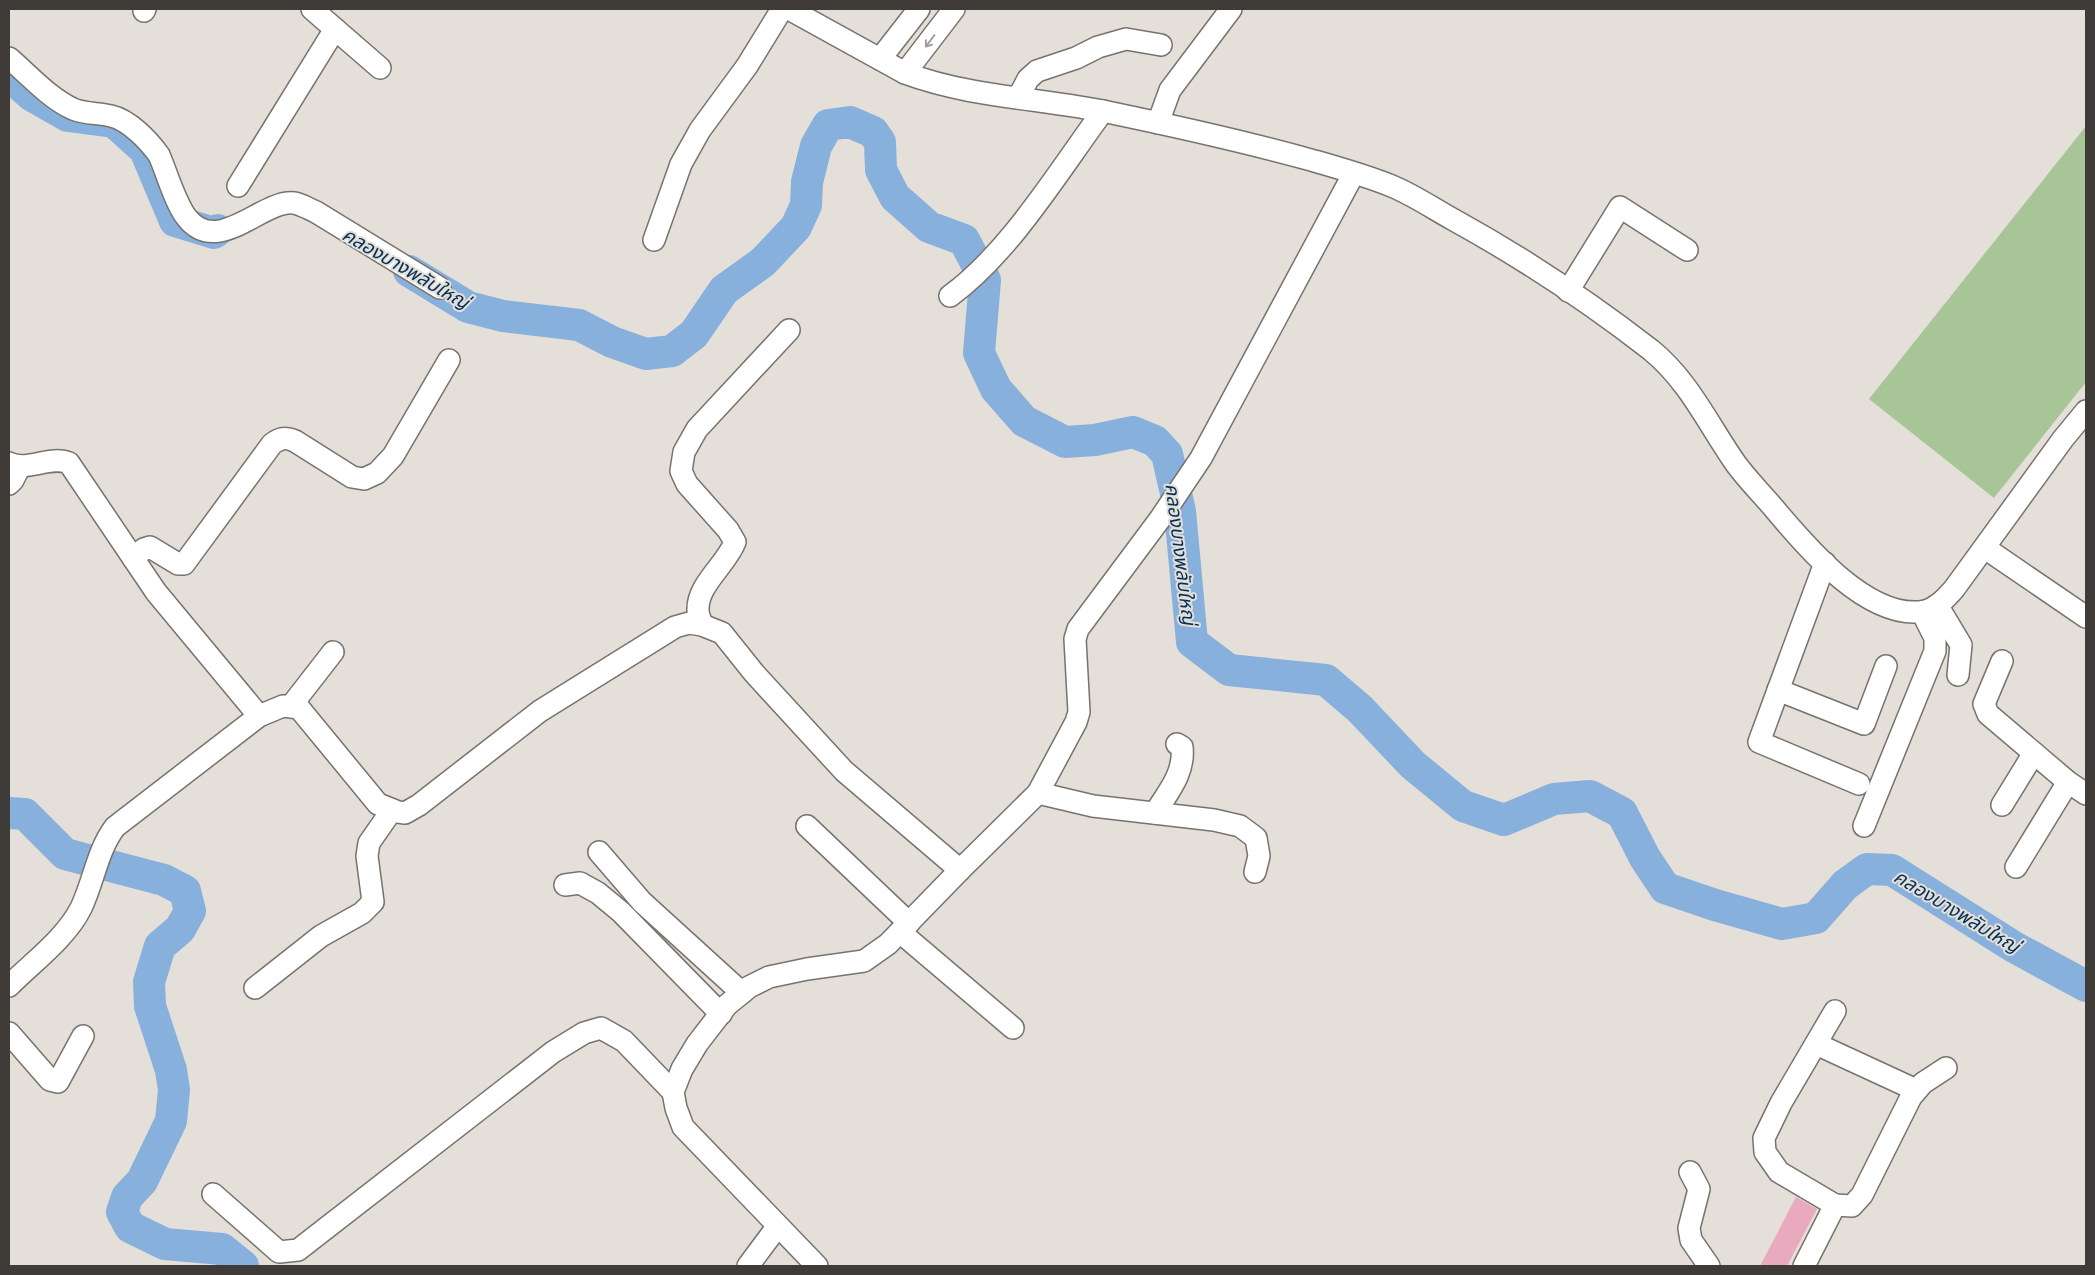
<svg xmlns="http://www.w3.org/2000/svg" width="2095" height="1275" viewBox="0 0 2095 1275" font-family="Overpass,'Noto Sans Thai',sans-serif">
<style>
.green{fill:#a7c596}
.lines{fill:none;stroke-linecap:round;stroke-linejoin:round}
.river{stroke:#88b0dc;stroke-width:32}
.building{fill:#e9aabf}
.minor-casing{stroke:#78726d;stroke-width:24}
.minor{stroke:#fff;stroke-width:21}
.oneway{stroke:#9e9d9c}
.labels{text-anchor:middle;stroke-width:4;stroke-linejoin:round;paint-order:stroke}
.water-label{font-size:19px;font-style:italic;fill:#043058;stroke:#e4dfd8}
</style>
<rect width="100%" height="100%" fill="#e4dfd8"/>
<polygon class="green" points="2086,126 2086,382 1994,498 1869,399"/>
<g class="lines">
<g class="river">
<polyline points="9,75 31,95 68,116 114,122 145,150 175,221 214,233 218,230"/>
<polyline points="409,271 468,307 503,316 579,325 612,342 646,354 672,351 694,334 724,290 763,262 796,227 806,205 807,182 816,146 828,125 850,122 873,132 880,142 881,170 895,197 929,227 964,240 985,280 979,353 996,389 1024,421 1065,442 1095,440 1133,432 1155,441 1167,454 1180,511 1192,642 1229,670 1326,680 1360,709 1413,765 1463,806 1504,820 1554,799 1590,796 1622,813 1645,858 1665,888 1715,905 1782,924 1816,918 1845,885 1867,869 1892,870 2014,947 2086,986"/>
<polyline points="9,813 25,814 65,854 164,880 185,891 190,911 180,929 160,946 149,982 150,1006 171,1070 174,1090 171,1121 142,1181 127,1197 122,1212 130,1227 165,1244 222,1249 243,1266"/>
</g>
</g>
<polygon class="building" points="1796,1197 1817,1209 1787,1266 1760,1266"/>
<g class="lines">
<defs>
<g id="minor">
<polyline points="312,9 380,68"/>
<path d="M789,9L905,73C972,98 1043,98 1112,113C1179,127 1246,142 1311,160C1339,168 1368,176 1394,187C1415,196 1434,209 1454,220C1523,258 1589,302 1651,350C1689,381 1708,424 1736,464C1747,479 1760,492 1772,506C1804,544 1868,622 1925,611C1937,608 1946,598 1954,589L2063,439L2086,411"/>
<polyline points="144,11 145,9"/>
<path d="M9,58C29,75 49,98 73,109C85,114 99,113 111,116C129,120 148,140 159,155C167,173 175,203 187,218C218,257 263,199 294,203C301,204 309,209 316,212L440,288"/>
<polyline points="880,59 919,9"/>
<polyline points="905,73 954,9"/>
<polyline points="1018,98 1028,79 1037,71 1076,58 1098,47 1126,39 1161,45"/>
<polyline points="1158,123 1170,90 1231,9"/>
<polyline points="238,186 335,29"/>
<polyline points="654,240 681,164 700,130 747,66 782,9"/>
<polyline points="1568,291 1620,207 1687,250"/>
<path d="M950,296C1010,252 1058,172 1103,111"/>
<path d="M9,463C28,472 50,455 69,463L156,592L259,716"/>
<polyline points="9,484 13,480 20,466"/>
<polyline points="1985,548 2086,617"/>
<path d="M133,558L144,549L150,547L178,564H184L272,444C280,438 285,437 295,441L352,477L364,479L377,473L393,456L449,360"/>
<polyline points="1825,563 1759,742 1859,784"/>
<polyline points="1937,605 1961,645 1958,675"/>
<path d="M702,625C701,621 698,615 698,610C697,585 726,565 735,542L728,530L687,484L681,471L684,452L697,429L789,330"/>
<polyline points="2002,661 1984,704 1988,714 2068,782 2086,794"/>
<polyline points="1778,690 1864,724 1886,666"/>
<polyline points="291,706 333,652"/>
<polyline points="1038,793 1093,806 1214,820 1240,826 1256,838 1259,856 1255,872"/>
<polyline points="2002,805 2034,753"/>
<path d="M1155,813C1168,792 1185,773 1182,747L1177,744"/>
<polyline points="807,826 909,923"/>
<polyline points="1864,826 1935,651 1935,638 1922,612"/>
<polyline points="599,852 642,902 742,993"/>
<polyline points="2016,867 2068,782"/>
<polyline points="565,885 580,883 598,893 621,912 721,1014"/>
<polyline points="900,932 1013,1028"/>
<path d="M9,986C33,962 66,938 81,908C94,881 97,851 115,827L259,716L283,706L299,708L378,804L398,812L405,813L419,805L540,711L675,627L689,623L702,625L722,633L754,673L844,771L960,870"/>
<polyline points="255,988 321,936 362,913 373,902 367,856 369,843 392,810"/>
<polyline points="9,1033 50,1080 58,1082 83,1036"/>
<polyline points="1825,1048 1916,1090"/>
<polyline points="1690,1172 1699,1189 1689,1228 1691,1240 1709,1266"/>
<polyline points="213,1194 279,1252 298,1250 553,1052 584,1033 601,1028 624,1041 673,1092"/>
<polyline points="1835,1205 1852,1206 1862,1195 1911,1097 1923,1083 1946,1068"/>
<polyline points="748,1266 777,1227"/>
<polyline points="817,1266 683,1127 676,1108 673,1092 682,1069 697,1044 727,1005 749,987 769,977 807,969 864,961 888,944 960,870 1038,793 1076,722 1079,712 1075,639 1078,629 1160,519 1201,458 1354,173"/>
<polyline points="1804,1266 1835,1205 1779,1172 1765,1152 1764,1138 1781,1103 1835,1011"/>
</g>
</defs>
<use href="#minor" class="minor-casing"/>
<use href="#minor" class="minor"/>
</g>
<defs><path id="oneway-shaft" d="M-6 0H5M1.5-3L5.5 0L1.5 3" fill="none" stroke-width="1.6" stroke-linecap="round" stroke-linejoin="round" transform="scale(1.25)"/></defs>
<use class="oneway" href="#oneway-shaft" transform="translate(930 41) rotate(127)"/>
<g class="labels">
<g class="water-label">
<text transform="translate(406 268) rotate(30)" y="7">คลองบางพลับใหญ่</text>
<text transform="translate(1181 554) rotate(83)" y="7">คลองบางพลับใหญ่</text>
<text transform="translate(1957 911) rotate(31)" y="7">คลองบางพลับใหญ่</text>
</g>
</g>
<rect width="2095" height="1275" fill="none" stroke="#3e3b39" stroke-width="20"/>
</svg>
